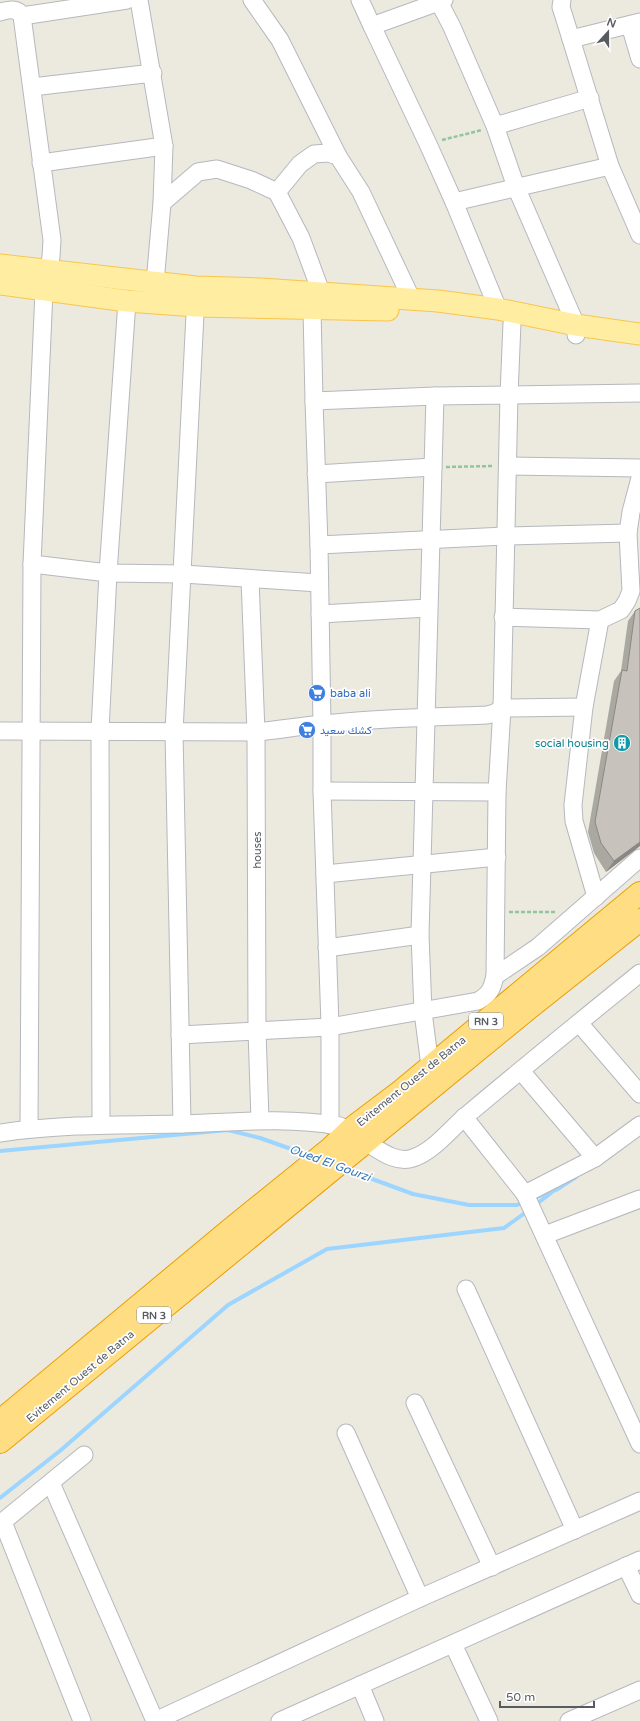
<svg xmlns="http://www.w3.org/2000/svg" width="640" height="1721" viewBox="0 0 640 1721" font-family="'Varela Round',Vazirmatn,sans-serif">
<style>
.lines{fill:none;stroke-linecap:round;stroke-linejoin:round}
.stream{stroke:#9cd5ff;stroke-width:4}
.minor-casing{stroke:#b5b8bd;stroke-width:19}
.major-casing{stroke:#f9c54b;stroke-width:23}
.highway-casing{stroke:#eb9e00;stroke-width:24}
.path{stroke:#91c59e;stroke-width:2.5;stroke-dasharray:4 2;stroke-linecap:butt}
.minor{stroke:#fff;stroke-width:17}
.major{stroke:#ffeea1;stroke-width:21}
.highway{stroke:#ffde83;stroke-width:22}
.wall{fill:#aba8a2}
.shaded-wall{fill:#8b8884}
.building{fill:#c7c3bc;stroke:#8b8884}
.labels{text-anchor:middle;stroke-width:3.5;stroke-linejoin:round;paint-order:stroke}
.shield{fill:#fff;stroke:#8a8d90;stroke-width:1}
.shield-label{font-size:10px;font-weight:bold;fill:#585c61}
.shop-label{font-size:11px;fill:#366cbe;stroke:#fff;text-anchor:start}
.culture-label{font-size:11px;fill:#0d838f;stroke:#fff;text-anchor:end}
.street-label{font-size:11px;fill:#585c61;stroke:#fff}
.water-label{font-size:12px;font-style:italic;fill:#3576b6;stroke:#fff}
</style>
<rect width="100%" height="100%" fill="#ece9df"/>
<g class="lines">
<g class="stream">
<polyline points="0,1151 228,1130 260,1138 311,1156"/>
<polyline points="345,1169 413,1194 469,1205 517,1205 524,1202"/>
<polyline points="532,1199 556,1190 576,1177"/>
<polyline points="534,1206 551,1193"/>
<polyline points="0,1498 61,1450 228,1305 327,1249 504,1228 529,1210"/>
</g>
<defs>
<g id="minor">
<polyline points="139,0 164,146 162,203 155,283"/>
<polyline points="252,0 280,40 338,156"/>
<polyline points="360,0 372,26"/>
<polyline points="438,0 452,27 495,126 516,187 576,325 576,335"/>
<polyline points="444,0 372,26 428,144 454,202"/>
<polyline points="562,0 561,7 571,39"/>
<path d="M0,12C8,10 17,7 22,16L52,240L51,257L44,291L32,564L29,1129"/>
<polyline points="22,16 127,0"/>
<polyline points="640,22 571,39 610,166 640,235"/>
<polyline points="630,25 640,59"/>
<polyline points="32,87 153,73"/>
<polyline points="495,126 590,98"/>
<polyline points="41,163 164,146"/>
<polyline points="277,192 300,164 314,154 328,153 338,156 361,192 411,298"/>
<polyline points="162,203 198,172 217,169 251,180 277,192 301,238 321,292 312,309 314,401 435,396 509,395 502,708 497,792 495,976"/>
<polyline points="498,309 454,202 610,166"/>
<polyline points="512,323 509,395 640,393"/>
<polyline points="314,401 319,545 322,724 322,791 330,1025 330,1125"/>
<polyline points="508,466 640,468"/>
<polyline points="316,474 433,467"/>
<polyline points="319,545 505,536 628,533"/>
<polyline points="32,564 108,573 183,574 319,583"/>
<polyline points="250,579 256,732 257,1031 260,1120"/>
<polyline points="320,614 428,608"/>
<polyline points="503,617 600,620 621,610 627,601 631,591 628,533 631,512 640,478"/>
<path d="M0,731L256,732C279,730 300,726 323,724C377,718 432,717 487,715L495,713L502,708L584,707"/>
<polyline points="322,791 497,792"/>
<polyline points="325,874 497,857"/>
<polyline points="596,897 574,821 573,805 584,707 600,620"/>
<polyline points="327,948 420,935"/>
<polyline points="579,1023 640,1094"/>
<path d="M180,1035L330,1027L478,1001C490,994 492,989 495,976L538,947L640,858"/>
<polyline points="430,1066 423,1012 420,935 435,396"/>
<polyline points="521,1071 595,1158"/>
<polyline points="464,1117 525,1194 595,1158 640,1125"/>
<polyline points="101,1124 100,730 108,573 127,301"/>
<polyline points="182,1124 174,732 196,294"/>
<path d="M0,1133C61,1124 121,1125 182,1124C235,1122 288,1117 340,1126"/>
<path d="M366,1142C379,1150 396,1164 413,1158C434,1151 450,1129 467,1115C524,1067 582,1020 640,973"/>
<polyline points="525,1194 640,1444"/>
<polyline points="545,1235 640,1199"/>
<polyline points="466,1289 575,1530"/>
<polyline points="415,1403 492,1567"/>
<polyline points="346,1433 420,1598"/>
<polyline points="51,1483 155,1721"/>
<polyline points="3,1522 82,1721"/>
<polyline points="0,1524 84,1455"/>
<polyline points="626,1566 640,1595"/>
<polyline points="453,1644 489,1721"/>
<polyline points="360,1685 375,1721"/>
<polyline points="155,1721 420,1598 640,1501"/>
<polyline points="280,1721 640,1560"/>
<polyline points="569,1721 640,1690"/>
</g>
<g id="major">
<polyline points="0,265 196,287 261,289 438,301 498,309 576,325 640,334"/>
<polyline points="0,284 127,301 196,306 388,310"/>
</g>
<g id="highway">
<polyline points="0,1421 231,1229 331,1148 352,1128 401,1091 640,893"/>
<polyline points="0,1442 529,1008 640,920"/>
</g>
</defs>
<use href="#minor" class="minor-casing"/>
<use href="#major" class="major-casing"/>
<use href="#highway" class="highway-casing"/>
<g class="path">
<polyline points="442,140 482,130"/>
<polyline points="446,467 493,466"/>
<polyline points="509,912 556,912"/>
</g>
<use href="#minor" class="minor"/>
<use href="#major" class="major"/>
<use href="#highway" class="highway"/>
</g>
<polygon class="wall" points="635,611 640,846 606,872 594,853 588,832 614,681 621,671 628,621"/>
<polygon class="shaded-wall" points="640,842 640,846 606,872 614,861"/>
<polygon class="building" points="640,608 640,842 614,861 601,843 595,822 622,670 627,671 635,611"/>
<defs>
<symbol id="supermarket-disc" viewBox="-11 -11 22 22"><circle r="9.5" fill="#3f7fe0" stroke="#fff"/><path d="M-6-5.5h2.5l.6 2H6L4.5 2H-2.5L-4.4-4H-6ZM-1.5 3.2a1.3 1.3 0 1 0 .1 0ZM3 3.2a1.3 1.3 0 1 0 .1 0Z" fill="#fff"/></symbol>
<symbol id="building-disc" viewBox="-11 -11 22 22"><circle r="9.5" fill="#0f9aa8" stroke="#fff"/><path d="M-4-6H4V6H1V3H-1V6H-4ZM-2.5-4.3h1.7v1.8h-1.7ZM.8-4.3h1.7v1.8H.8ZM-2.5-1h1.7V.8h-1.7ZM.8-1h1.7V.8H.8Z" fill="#fff"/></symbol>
</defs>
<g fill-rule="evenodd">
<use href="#supermarket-disc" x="307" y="683" width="20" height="20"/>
<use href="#supermarket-disc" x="297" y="720" width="20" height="20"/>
<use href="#building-disc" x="612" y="733" width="20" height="20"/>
</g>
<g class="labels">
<g class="shield">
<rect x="469" y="1013" width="34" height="16" rx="3"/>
<rect x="137" y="1307" width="34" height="16" rx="3"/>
</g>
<g class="shield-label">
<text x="486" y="1025">RN 3</text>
<text x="154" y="1319">RN 3</text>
</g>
<g class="shop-label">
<text x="330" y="697">baba ali</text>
<text x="320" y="734">كشك سعيد</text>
</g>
<g class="culture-label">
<text x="609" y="747">social housing</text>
</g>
<g class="street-label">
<text transform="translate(257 850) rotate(-90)" y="4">houses</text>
<text transform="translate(411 1081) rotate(-39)" y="4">Evitement Ouest de Batna</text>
<text transform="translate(80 1376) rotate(-40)" y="4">Evitement Ouest de Batna</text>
</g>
<g class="water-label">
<text transform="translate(330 1163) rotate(20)" y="4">Oued El Gourzi</text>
</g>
</g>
<g transform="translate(608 32) rotate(21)" stroke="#ffffff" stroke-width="3" paint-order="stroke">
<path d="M0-3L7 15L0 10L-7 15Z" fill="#585c61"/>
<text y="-6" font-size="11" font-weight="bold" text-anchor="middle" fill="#585c61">N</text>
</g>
<path d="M500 1701v6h94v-6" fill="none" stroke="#585c61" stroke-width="2"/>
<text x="506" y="1701" font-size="12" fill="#585c61" stroke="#ffffff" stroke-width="3" paint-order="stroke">50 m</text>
</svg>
